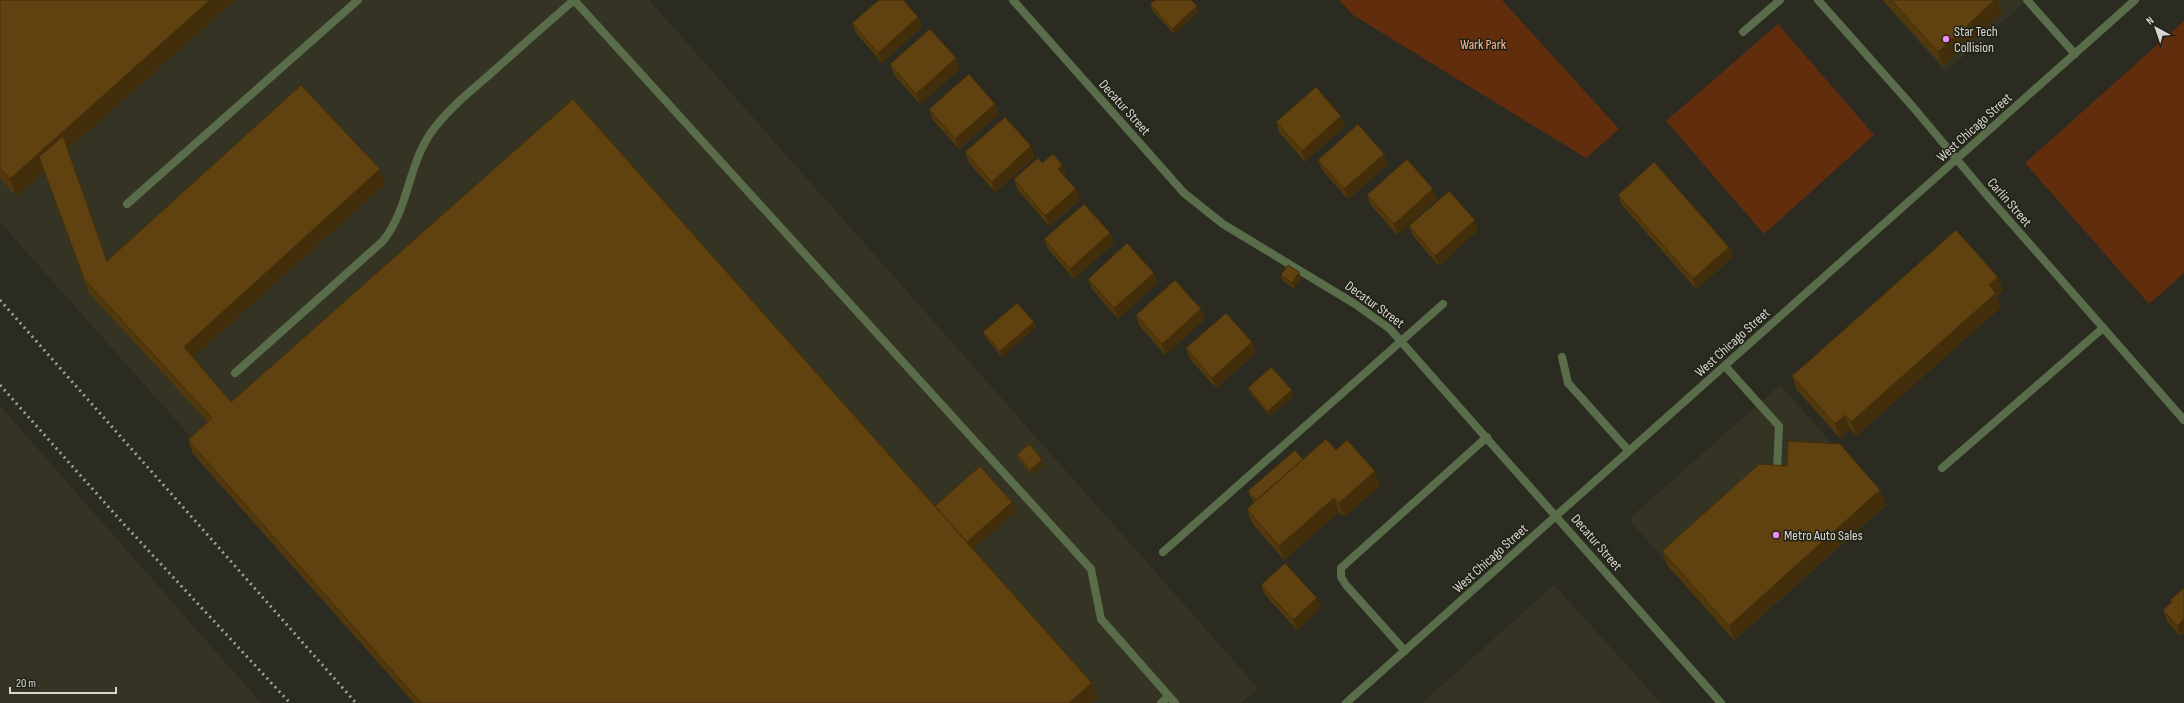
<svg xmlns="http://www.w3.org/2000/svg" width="2184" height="703" viewBox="0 0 2184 703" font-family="'Sofia Sans Condensed',sans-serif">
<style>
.built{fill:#353424}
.green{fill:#622d0c}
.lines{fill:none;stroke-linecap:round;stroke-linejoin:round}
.service{stroke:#596d4b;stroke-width:8}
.minor{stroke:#596d4b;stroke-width:8}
.tertiary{stroke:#596d4b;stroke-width:8}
.rail{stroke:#a2a29b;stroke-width:3;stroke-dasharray:2 4;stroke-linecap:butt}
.wall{fill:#52390d}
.shaded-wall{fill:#422e0a}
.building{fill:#5f420f;stroke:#422e0a}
.poi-dot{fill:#ee8bf7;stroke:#222117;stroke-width:1.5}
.labels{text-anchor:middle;stroke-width:3;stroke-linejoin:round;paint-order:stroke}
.poi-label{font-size:14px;fill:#d7d7d1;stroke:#222117;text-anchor:start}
.park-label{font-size:14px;fill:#fcb794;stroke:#222117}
.street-label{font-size:14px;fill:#d7d7d1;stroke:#222117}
</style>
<rect width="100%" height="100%" fill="#2b2b21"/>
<g class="built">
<polygon points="0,0 649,0 1258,688 1241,703 427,703 0,222"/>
<polygon points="1882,0 2027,0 1945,72"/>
<polygon points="1780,385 1887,505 1734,641 1631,522 1631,517"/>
<polygon points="0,406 261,703 0,703"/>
<polygon points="1554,585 1661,703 1422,703"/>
</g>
<g class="green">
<polygon points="1339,0 1502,0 1619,129 1586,158 1353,15"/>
<polygon points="2184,21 2184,273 2149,304 2025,163"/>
<polygon points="1778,24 1874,135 1764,234 1666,121"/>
</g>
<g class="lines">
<g class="service">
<polyline points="574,0 1091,569 1101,619 1175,703"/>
<polyline points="2027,0 2075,54"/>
<polyline points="1743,32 1780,0"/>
<polyline points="127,204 358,0"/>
<polyline points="1562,357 1568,383 1629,451"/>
<polyline points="1725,366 1779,426 1777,470"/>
<path d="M235,373L383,241C409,208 407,169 430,134C445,112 467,94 488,76C516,51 545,25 574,0"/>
<polyline points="1942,468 2103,328"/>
<polyline points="1163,552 1443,304"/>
<polyline points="1405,651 1346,585 1341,577 1341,568 1487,437"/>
<polyline points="1161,703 1169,696"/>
</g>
<g class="minor">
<polyline points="1013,0 1184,193 1223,224 1355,304 1390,329 1721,703"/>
<polyline points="1818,0 1913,107 1985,193 2184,420"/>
</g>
<polyline class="tertiary" points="1346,703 2135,0"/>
<g class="rail">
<polyline points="0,300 356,703"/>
<polyline points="0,385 121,521 290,703"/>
</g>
</g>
<g class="wall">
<polygon points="0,0 68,150 107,261 385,184 193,357 231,402 936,508 935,506 1012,502 1015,512 973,550 1092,683 1097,698 1091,703 414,703 193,454 188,440 208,422 89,293 45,171 16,196 0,178"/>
<polygon points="1883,0 1998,0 2003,12 1943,66"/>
<polygon points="1150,4 1199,11 1174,34 1152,10"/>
<polygon points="852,23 922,27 882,63 856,33"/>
<polygon points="890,64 960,69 920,104 894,75"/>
<polygon points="929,109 999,114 959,149 933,120"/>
<polygon points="1341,116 1345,126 1305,162 1279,132 1276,122"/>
<polygon points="965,152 1035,157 995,192 969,163"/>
<polygon points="1384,154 1388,164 1348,199 1322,170 1318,160"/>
<polygon points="1042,163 1062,165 1066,176 1065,177 1076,189 1080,200 1049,226 1017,189 1014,179"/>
<polygon points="1367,195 1437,199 1397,235 1371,205"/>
<polygon points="1618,195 1729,247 1733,257 1696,289 1622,205"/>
<polygon points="1409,226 1478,230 1439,266 1413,236"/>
<polygon points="1044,239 1114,243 1074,279 1048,249"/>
<polygon points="1281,275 1301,278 1294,288 1283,281"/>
<polygon points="1998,277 2003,291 1997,296 2001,307 1856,436 1850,429 1840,438 1797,390 1792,376"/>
<polygon points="1088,279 1157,283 1118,319 1092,289"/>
<polygon points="1201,309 1205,319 1165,355 1139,325 1136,315"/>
<polygon points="1036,327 1002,357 985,337 983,332"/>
<polygon points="1186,348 1256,353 1216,388 1190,359"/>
<polygon points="1248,388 1294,396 1270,416 1250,393"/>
<polygon points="1336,450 1380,486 1344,517 1339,512 1284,560 1252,523 1247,509 1254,502 1250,496 1248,491 1303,459"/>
<polygon points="1017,454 1044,465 1032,475 1019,460"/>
<polygon points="1787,466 1880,490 1886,504 1734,640 1667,565 1662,551"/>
<polygon points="1261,585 1321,608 1297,630 1265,595"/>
<polygon points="2184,588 2184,633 2180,636 2167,621 2163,610 2171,603 2170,600"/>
</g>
<g class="shaded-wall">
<polygon points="210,0 235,0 16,196 10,179"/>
<polygon points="1995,0 1998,0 2003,12 1943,66 1938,52"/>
<polygon points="1197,6 1199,11 1174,34 1172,29"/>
<polygon points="918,17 922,27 882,63 878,53"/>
<polygon points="956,58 960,69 920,104 916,94"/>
<polygon points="995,104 999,114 959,149 955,139"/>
<polygon points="1341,116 1345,126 1305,162 1302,151"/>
<polygon points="1031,146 1035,157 995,192 992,182"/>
<polygon points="1384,154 1388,164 1348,199 1344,189"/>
<polygon points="1062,165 1066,176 1062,179 1058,169"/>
<polygon points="380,169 385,184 189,361 184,347"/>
<polygon points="1076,189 1080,200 1049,226 1045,216"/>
<polygon points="1433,189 1437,199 1397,235 1394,224"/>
<polygon points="1475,220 1478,230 1439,266 1435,256"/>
<polygon points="1110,233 1114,243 1074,279 1070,269"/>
<polygon points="1729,247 1733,257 1696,289 1693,279"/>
<polygon points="1299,272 1301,278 1294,288 1292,283"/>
<polygon points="1154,273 1157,283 1118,319 1114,308"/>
<polygon points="1998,277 2003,291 1997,296 2001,307 1856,436 1851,422"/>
<polygon points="1201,309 1205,319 1165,355 1162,344"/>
<polygon points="1034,322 1036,327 1002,357 1000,351"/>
<polygon points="1252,342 1256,353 1216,388 1212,378"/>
<polygon points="1292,390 1294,396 1270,416 1268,411"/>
<polygon points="1845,415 1850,429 1840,438 1835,424"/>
<polygon points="1042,460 1044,465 1032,475 1030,470"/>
<polygon points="1375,471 1380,486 1344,517 1339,503"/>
<polygon points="1880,490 1886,504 1734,640 1729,626"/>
<polygon points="1334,498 1339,512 1284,560 1279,546"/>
<polygon points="1012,502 1015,512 971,552 967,542"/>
<polygon points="1317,598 1321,608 1297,630 1293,620"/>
<polygon points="2184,619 2184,633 2180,636 2177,626"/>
<polygon points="1092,683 1097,698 1091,703 1069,703"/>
</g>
<g class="building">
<polygon points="0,0 210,0 10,179 0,168"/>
<polygon points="879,0 903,0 918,17 878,53 852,23"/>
<polygon points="1155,0 1191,0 1197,6 1172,29 1150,4"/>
<polygon points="1891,0 1995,0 1938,52"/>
<polygon points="930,29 956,58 916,94 890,64"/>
<polygon points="969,74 995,104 955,139 929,109"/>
<polygon points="301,85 380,169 184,347 231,402 573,99 1092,683 1069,703 421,703 188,440 212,418 84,279 39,157 63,136 107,261"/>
<polygon points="1316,87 1341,116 1302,151 1276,122"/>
<polygon points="1005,117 1031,146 992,182 965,152"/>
<polygon points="1358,124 1384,154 1344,189 1318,160"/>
<polygon points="1053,154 1062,165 1058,169 1076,189 1045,216 1014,179 1038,158 1042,163"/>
<polygon points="1407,159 1433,189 1394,224 1367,195"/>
<polygon points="1654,162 1729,247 1693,279 1618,195"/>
<polygon points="1449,191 1475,220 1435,256 1409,226"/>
<polygon points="1084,204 1110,233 1070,269 1044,239"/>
<polygon points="1956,230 1998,277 1989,285 1996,293 1851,422 1845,415 1835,424 1792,376"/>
<polygon points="1127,243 1154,273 1114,308 1088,279"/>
<polygon points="1288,265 1299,272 1292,283 1281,275"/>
<polygon points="1175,280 1201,309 1162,344 1136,315"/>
<polygon points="1017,303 1034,322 1000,351 983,332"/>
<polygon points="1226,313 1252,342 1212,378 1186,348"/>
<polygon points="1271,367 1292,390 1268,411 1248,388"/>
<polygon points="1326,439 1336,450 1347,440 1375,471 1339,503 1334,498 1279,546 1247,509"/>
<polygon points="1788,441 1840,444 1880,490 1729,626 1662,551 1759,464 1787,466"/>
<polygon points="1030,444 1042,460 1030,470 1017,454"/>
<polygon points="1295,450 1303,459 1256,500 1248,491"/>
<polygon points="980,466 1012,502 967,542 935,506"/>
<polygon points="1285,563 1317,598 1293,620 1261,585"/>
<polygon points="2184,588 2184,619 2177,626 2163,610 2172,602 2170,600"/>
</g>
<g class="poi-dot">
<circle cx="1946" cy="39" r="4"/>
<circle cx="1776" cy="535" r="4"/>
</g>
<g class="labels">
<g class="poi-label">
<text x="1954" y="36">Star Tech<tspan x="1954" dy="16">Collision</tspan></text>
<text x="1784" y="540">Metro Auto Sales</text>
</g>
<g class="park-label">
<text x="1483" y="49">Wark Park</text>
</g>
<g class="street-label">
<text transform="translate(1125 107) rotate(48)" y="5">Decatur Street</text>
<text transform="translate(1974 127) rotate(-42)" y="5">West Chicago Street</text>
<text transform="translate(2010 202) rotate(49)" y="5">Carlin Street</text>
<text transform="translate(1375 304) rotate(36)" y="5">Decatur Street</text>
<text transform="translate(1732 342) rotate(-42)" y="5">West Chicago Street</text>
<text transform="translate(1597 542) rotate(49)" y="5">Decatur Street</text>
<text transform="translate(1490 558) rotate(-42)" y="5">West Chicago Street</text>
</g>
</g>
<g transform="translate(2156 28) rotate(320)" stroke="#222117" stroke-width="3" paint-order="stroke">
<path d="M0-3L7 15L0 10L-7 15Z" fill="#d7d7d1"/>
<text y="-6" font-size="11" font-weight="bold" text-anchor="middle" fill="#d7d7d1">N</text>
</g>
<path d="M10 687v6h106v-6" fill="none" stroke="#d7d7d1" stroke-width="2"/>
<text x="16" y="687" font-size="12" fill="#d7d7d1" stroke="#222117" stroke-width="3" paint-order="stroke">20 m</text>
</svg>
